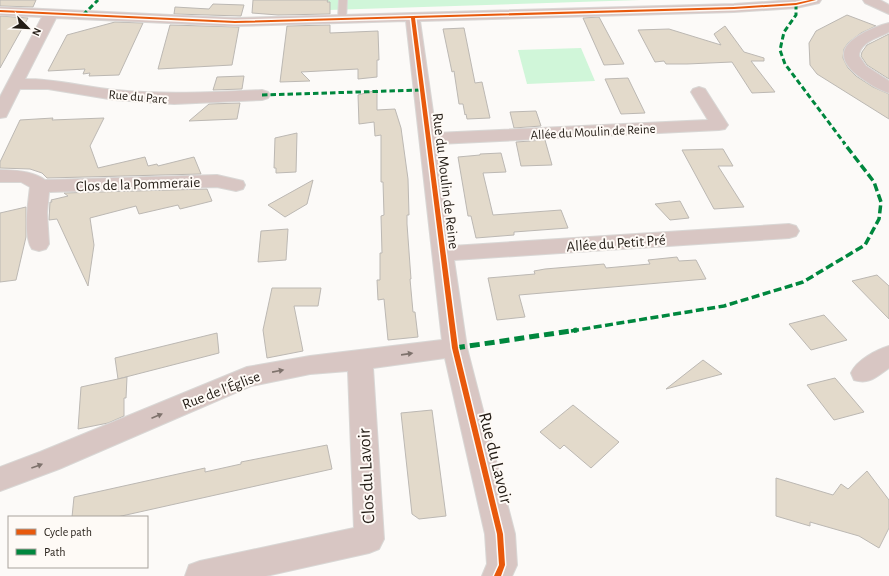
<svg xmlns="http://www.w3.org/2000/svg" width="889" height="576" viewBox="0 0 889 576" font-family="'Alegreya Sans',sans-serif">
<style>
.green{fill:#d0f6d9}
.building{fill:#e3dacb;stroke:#bcb8b3}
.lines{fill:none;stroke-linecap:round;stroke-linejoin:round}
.service-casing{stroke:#d9d7d5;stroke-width:2}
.minor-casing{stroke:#d9d7d5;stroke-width:2}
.service{fill:#d8c6c3;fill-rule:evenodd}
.minor{fill:#d8c6c3;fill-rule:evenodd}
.quiet-far2{stroke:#00873e;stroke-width:3;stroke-dasharray:5.5 3;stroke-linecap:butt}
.quiet-far1{stroke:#00873e;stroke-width:3.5;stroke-dasharray:8 3.5;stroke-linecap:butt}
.quiet{stroke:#00873e;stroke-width:5;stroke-dasharray:10 5;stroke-linecap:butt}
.cycleway-casing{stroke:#fefaf6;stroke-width:3}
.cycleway{fill:#e8590c;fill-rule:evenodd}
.oneway{fill:#7e726c}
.labels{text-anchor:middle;stroke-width:4;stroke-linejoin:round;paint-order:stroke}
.far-street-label{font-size:13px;fill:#241d16;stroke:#fefaf6}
.street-label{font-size:15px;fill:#241d16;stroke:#fefaf6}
.near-street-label{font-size:18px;fill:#241d16;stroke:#fefaf6}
</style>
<rect width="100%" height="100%" fill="#fcfaf8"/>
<g class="green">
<polygon points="301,0 641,0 297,11"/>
<polygon points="581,48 595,81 527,84 518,50"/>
</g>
<g class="building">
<polygon points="0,0 36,0 33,7 0,6"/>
<polygon points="253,0 328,0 327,2 330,2 330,14 278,15 252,13"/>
<polygon points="213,4 244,5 241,16 174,14 175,7 209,9"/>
<polygon points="847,15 876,26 861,33 848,43 844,49 843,58 848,68 856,76 873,87 889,94 889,119 817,74 810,65 809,43 816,31"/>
<polygon points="0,16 28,18 0,68"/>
<polygon points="599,17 624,64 604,65 583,18"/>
<polygon points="115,22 143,23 119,75 89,76 90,73 83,74 85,69 48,71 67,35"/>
<polygon points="170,25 239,27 232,65 158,69"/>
<polygon points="330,25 330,33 378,31 379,60 377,60 377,77 358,79 358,69 301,72 310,81 280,82 287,26"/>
<polygon points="725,26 744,52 764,58 764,61 751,61 775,92 752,93 732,62 687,64 666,64 664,61 655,62 638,30 669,29 721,45 714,34"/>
<polygon points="464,28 475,83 482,82 490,118 467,119 466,114 465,115 463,104 459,104 454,71 452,72 443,29"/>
<polygon points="889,34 889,79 867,65 861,56 862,52 867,45"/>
<polygon points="244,76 242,89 213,90 217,77"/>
<polygon points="628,78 645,113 621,114 605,79"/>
<polygon points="377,90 377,110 395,109 401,128 408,179 409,215 407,215 407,224 411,279 410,279 413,312 415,312 418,337 388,340 384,299 378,300 377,280 380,280 380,253 382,253 381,216 384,215 383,182 381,182 381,135 375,136 374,122 359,124 358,95"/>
<polygon points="240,103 237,119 189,121 209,104"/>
<polygon points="536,111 541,126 514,128 510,112"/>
<polygon points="53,118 52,120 104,118 90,146 98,168 145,157 148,166 157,164 158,166 194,157 201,174 47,178 42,173 30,169 0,168 0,162 20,120"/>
<polygon points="297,133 296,172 276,173 276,168 274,168 275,138"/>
<polygon points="545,140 552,165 521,166 516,142"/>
<polygon points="723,149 733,166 718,166 744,207 714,209 682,150"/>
<polygon points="501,153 506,172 483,173 493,215 561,210 568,228 514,232 514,235 476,238 471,216 468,216 458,157 480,155 480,154"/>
<polygon points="313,180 307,204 285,217 268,205"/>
<polygon points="207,189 212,201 180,209 178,205 139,214 136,206 90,218 94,245 88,286 57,219 49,220 50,202 52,202 51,200 68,196 64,193"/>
<polygon points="680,201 689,218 670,220 655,204"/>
<polygon points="26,207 26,237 16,280 0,282 0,213"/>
<polygon points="288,229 286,260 258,262 261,231"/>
<polygon points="677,257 679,261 696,260 706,279 519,295 525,317 497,320 488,278 535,274 534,271 545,269 604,264 606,268 650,264 648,260"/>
<polygon points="877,275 889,286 889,319 852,281"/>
<polygon points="272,288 321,288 318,306 294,306 303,351 267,358 263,330"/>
<polygon points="824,315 847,340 811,350 789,324"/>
<polygon points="217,333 219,353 118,379 115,358"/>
<polygon points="703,360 722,374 666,389"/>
<polygon points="127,377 126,398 124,398 124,416 108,423 78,429 81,387"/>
<polygon points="835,378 864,412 834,420 807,385"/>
<polygon points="573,405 619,442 591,468 564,445 560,449 540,432"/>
<polygon points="432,410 446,516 419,519 412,514 401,413"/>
<polygon points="327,445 332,469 117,517 72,517 74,497 205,468 205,472 241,464 241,462"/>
<polygon points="867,471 889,500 889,528 879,548 859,536 810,522 810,526 776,516 776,478 833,495 841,484 848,489"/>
</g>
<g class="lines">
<defs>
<polygon id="service" points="339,0 347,0 346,19 342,22 338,19"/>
<g id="minor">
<path d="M794,0H821L819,3L796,8L734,12L420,21L436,133L708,120L691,92L693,89L699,87L705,89L728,125L725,129L719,130L438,144L452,246L789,224L796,226L799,231L796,236L789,238L454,260L467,348L515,534L517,565L512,576H482L487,564L485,534L445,358L373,368L384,539L379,549L369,553L266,576H185L189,565L200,561L354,528L348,371L310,374L251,386L59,469L0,491V467L40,452L247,367L310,356L442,340L406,21L235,26L56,18L25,79C56,79 85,87 116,90C165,95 213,92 262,90L268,92L270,95L268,98L262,100L174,104L115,100L48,89H20L6,117L0,118V97L42,17L0,15V7L235,18L734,4Z"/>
<polygon points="863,0 880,0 889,5 889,14 865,3"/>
<path d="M889,23V32C878,38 860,42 859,56L866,66L889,81V93C879,90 868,83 860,77C853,72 844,64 844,55C843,39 876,26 889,23Z"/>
<path d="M0,170C15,170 33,171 45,180L217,175L243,181L245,185L243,189L236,191L217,187L49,192L47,213L49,244L46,249L39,251L32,249C23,235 28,204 30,187L21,182H0Z"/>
<path d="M889,346V368C877,376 870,385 854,380L851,373C857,360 876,350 889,346Z"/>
</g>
</defs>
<use href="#service" class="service-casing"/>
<use href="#minor" class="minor-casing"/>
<use href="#service" class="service"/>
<use href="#minor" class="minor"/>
<g class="quiet-far2">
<polyline points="796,4 796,15 784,32 780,50 785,64 845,144"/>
<polyline points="83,15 98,0"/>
<polyline points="262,95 422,90"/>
</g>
<polyline class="quiet-far1" points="571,331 724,306 803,282 865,245 879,219 881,202 874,182 844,143"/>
<polyline class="quiet" points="455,348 577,330"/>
<defs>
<polygon id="cycleway" points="810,0 816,0 796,5 734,9 415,18 458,348 503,534 505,565 501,576 494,576 499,565 497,534 452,348 411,18 235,23 0,12 0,10 235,21 734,7 796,3"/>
</defs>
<use href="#cycleway" class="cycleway-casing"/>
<use href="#cycleway" class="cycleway"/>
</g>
<defs><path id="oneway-solid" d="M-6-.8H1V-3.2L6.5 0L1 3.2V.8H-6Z"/></defs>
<g class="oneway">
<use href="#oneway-solid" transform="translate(407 354) rotate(-8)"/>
<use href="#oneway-solid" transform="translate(278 371) rotate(-11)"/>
<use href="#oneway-solid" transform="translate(157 416) rotate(-23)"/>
<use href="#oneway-solid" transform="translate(37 466) rotate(-20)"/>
</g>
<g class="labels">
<g class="far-street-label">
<text transform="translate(138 96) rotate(5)" y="5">Rue du Parc</text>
<text transform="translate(593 131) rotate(-3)" y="5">Allée du Moulin de Reine</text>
</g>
<g class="street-label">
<text transform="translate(446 181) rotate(83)" y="5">Rue du Moulin de Reine</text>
<text transform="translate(138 184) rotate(-2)" y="5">Clos de la Pommeraie</text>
<text transform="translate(616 243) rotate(-4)" y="5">Allée du Petit Pré</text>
<text transform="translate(221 390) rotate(-21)" y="5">Rue de l'Église</text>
</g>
<g class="near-street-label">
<text transform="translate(496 458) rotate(76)" y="6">Rue du Lavoir</text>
<text transform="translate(366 476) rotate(-93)" y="6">Clos du Lavoir</text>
</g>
</g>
<rect x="8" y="516" width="140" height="52" fill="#fefaf6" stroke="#a7a29c"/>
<rect x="16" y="529" width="20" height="6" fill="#e8590c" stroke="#a7a29c"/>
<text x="44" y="536" font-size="12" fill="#241d16">Cycle path</text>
<rect x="16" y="549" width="20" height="6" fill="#00873e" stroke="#a7a29c"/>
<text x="44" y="556" font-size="12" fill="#241d16">Path</text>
<g transform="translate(28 28) rotate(114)" stroke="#fefaf6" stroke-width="3" paint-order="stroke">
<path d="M0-3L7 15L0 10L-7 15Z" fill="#241d16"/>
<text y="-6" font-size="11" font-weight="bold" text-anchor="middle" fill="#241d16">N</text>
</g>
</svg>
